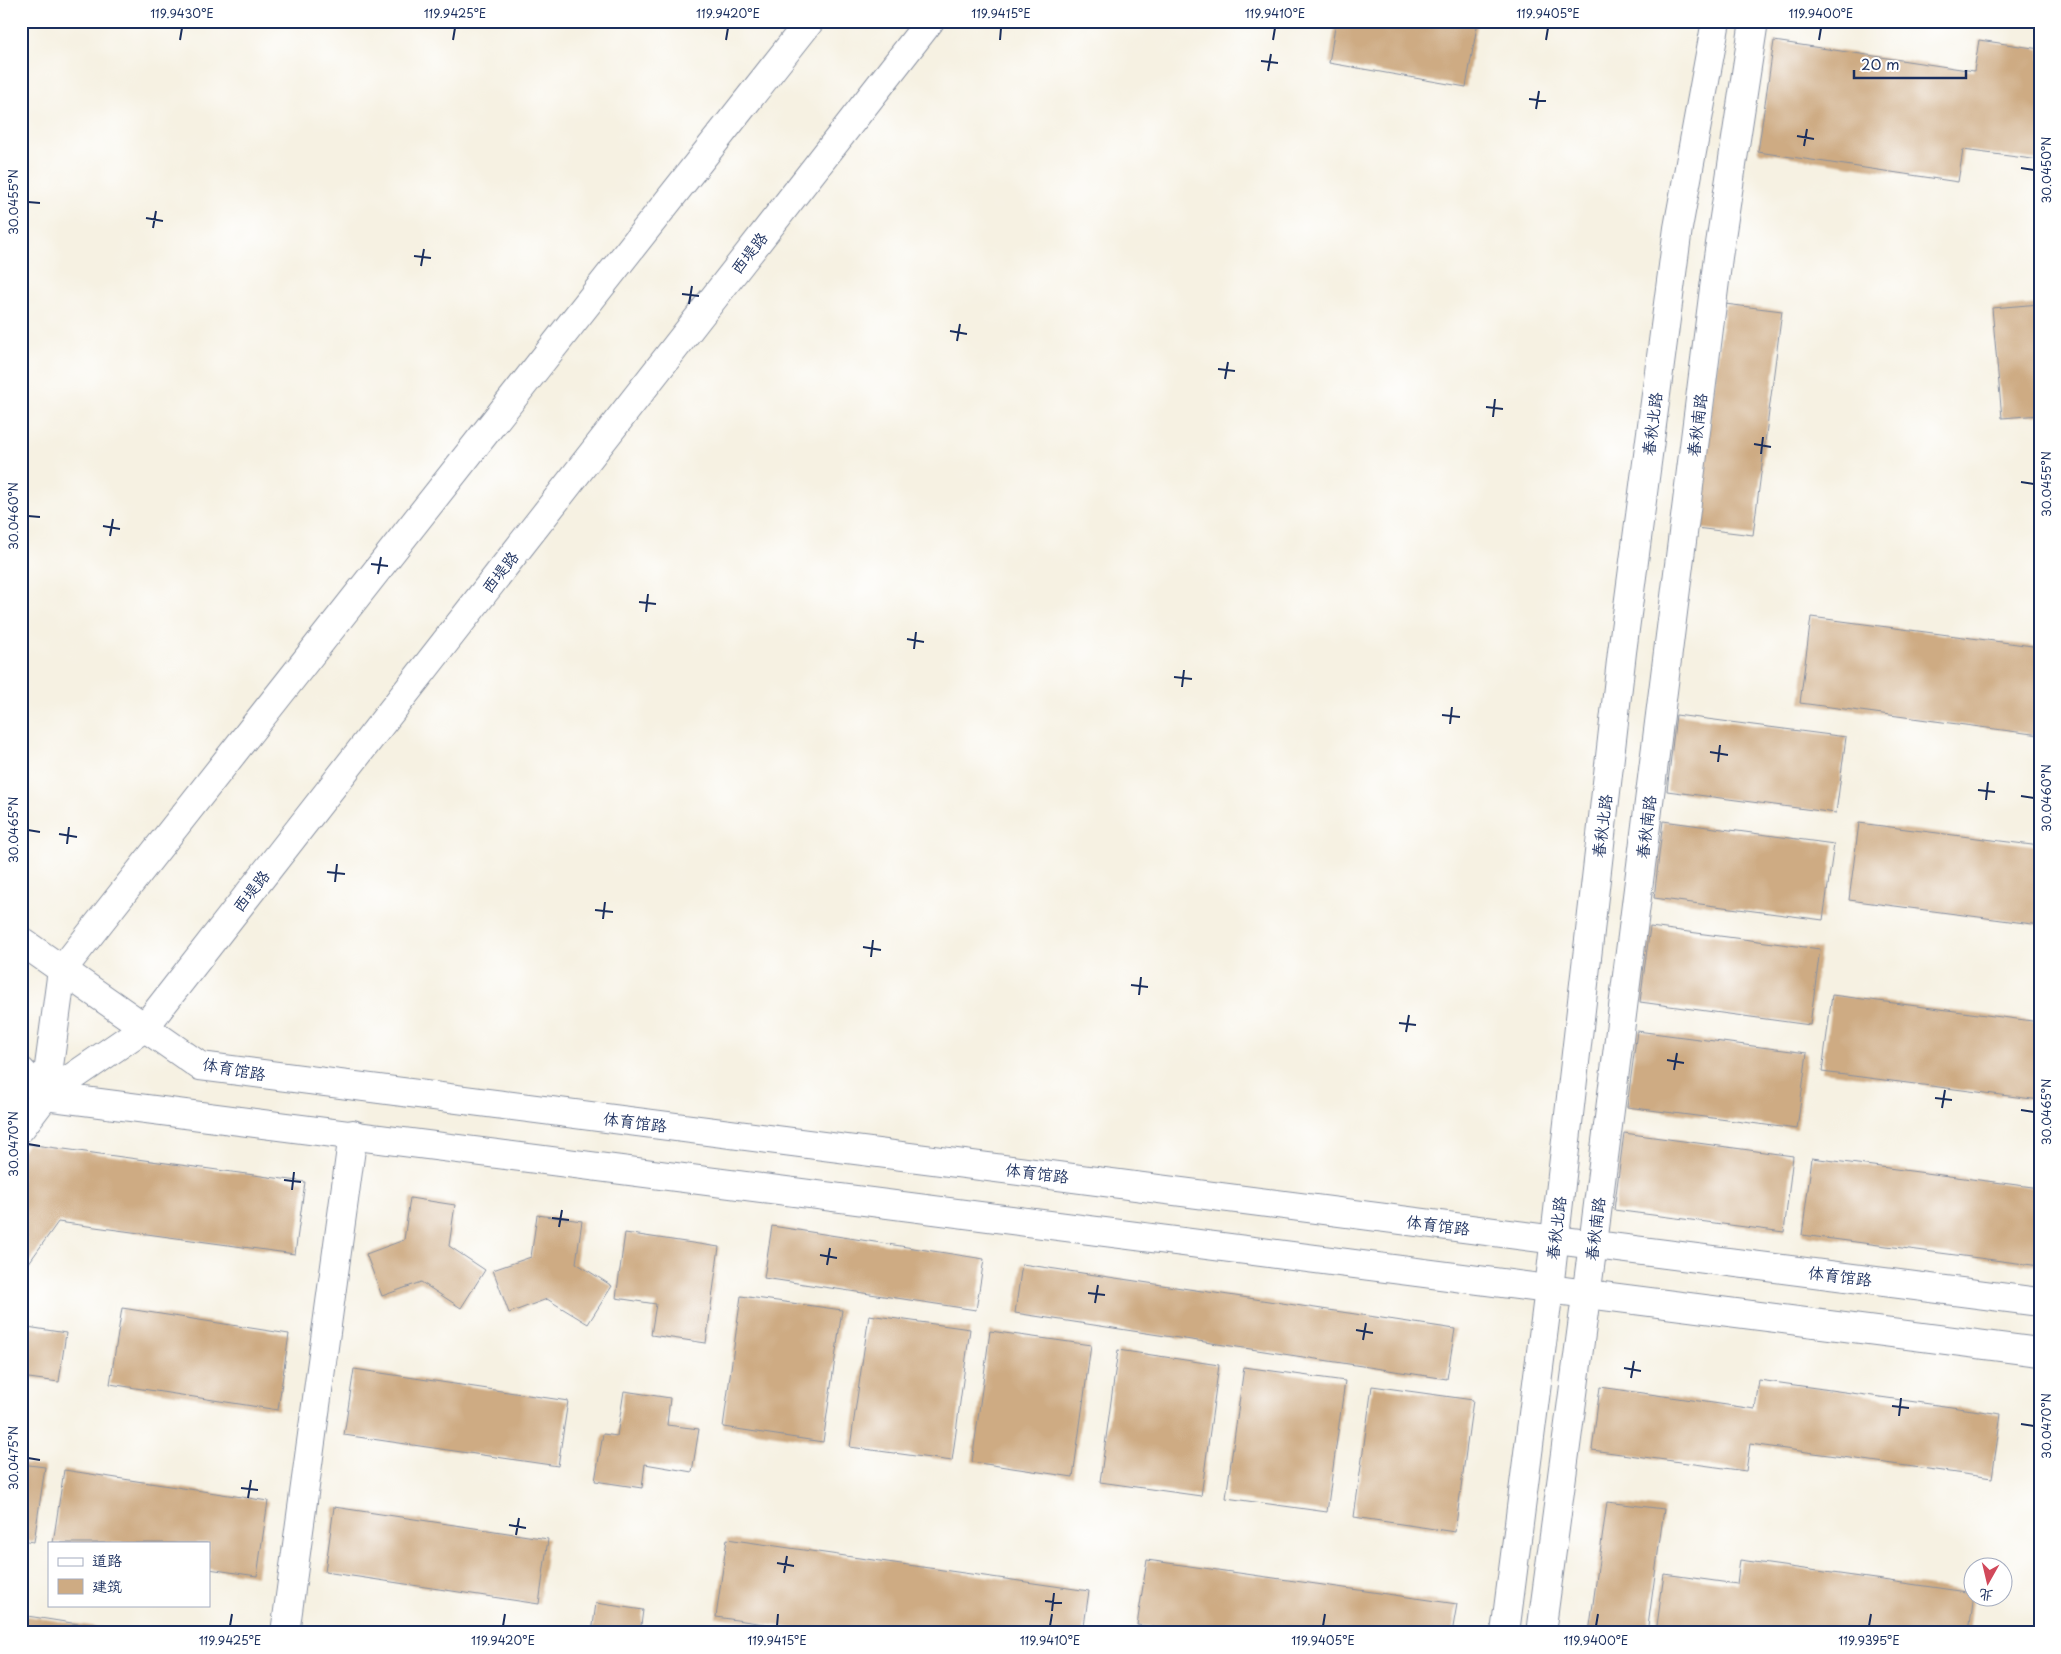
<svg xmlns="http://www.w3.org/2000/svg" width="2061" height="1654" viewBox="0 0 2061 1654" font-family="'Playpen Sans','LXGW WenKai TC',sans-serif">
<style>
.building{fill:#ceab83}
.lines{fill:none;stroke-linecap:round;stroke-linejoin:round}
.street-casing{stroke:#8890a0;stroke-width:30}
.secondary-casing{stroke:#8890a0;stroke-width:30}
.street{stroke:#fff;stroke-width:28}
.secondary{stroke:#fff;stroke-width:28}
.ticks{fill:none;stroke:#1b2f5e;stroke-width:2}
.labels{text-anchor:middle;stroke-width:4;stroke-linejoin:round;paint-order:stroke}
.street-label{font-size:16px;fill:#1b2f5e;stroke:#fff}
.neatline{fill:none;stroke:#1b2f5e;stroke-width:2}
.ticks-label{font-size:12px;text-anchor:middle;fill:#1b2f5e}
</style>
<rect width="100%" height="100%" fill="#fff"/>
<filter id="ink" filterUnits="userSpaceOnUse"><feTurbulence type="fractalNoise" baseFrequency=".02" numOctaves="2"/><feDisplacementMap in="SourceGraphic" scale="10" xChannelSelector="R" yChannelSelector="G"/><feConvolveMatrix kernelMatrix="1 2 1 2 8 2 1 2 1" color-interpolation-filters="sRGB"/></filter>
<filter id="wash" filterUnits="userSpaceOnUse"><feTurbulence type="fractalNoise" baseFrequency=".0096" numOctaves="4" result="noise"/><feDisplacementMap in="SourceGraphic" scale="20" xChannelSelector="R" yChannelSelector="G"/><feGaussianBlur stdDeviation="1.12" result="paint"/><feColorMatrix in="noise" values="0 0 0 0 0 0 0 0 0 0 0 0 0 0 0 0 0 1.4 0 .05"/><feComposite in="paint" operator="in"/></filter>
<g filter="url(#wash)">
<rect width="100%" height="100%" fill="#f6f1e2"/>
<g id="blocks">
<g class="building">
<polygon points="1336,21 1478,21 1466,87 1329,63"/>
<polygon points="1979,40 2040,49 2040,160 1963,150 1958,182 1758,152 1774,41 1974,71"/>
<polygon points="1725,304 1782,311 1753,535 1696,528"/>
<polygon points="2040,304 2040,415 2002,418 1992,308"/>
<polygon points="1811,617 2040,647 2040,735 1800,703"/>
<polygon points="1676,715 1846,737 1836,813 1667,791"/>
<polygon points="1663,821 1834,844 1823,920 1654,898"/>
<polygon points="1859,823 2040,846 2040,925 1849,900"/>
<polygon points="1650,927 1820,949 1810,1025 1640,1002"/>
<polygon points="1832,995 2040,1022 2040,1100 1822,1072"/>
<polygon points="1637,1031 1807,1053 1797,1129 1627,1107"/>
<polygon points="1624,1133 1793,1156 1784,1232 1614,1210"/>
<polygon points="27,1144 305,1182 295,1254 58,1222 21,1274 21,1153"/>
<polygon points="1812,1158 2040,1188 2040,1266 1802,1235"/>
<polygon points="410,1198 455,1205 449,1246 485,1270 461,1308 421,1282 382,1296 366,1254 404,1240"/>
<polygon points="537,1215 582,1221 576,1263 612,1286 588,1324 547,1299 509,1313 493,1270 531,1257"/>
<polygon points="772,1226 984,1259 976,1310 764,1278"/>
<polygon points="625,1233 719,1247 706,1343 651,1335 656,1304 616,1298"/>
<polygon points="1022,1264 1455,1329 1447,1379 1015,1313"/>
<polygon points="741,1296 842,1310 823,1442 723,1427"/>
<polygon points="122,1308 289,1334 278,1410 110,1384"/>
<polygon points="869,1315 970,1329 952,1461 850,1447"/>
<polygon points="21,1326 66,1333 59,1382 21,1377"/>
<polygon points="990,1331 1091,1345 1073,1477 972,1462"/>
<polygon points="1118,1350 1219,1365 1201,1496 1100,1482"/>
<polygon points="1244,1367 1345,1381 1327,1512 1226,1498"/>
<polygon points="354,1369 568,1401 558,1466 344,1435"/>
<polygon points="1759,1380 2001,1414 1992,1478 1750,1444 1746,1471 1592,1450 1600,1387 1755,1409"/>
<polygon points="1372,1386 1473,1400 1455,1532 1354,1517"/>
<polygon points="624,1391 670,1398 667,1425 699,1429 692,1472 645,1464 642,1488 595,1481 603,1434 617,1436"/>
<polygon points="21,1464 45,1467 34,1542 21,1540"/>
<polygon points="64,1470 268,1501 257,1576 209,1569 209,1543 53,1543"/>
<polygon points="1607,1502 1664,1509 1647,1633 1589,1633"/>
<polygon points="334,1507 548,1539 539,1604 325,1572"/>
<polygon points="727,1539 1089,1591 1083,1633 826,1633 716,1617"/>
<polygon points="1147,1560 1457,1604 1452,1633 1195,1633 1137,1625"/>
<polygon points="1740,1560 1974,1593 1969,1633 1656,1633 1664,1574 1737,1584"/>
<polygon points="596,1603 643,1610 640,1633 592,1633"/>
<polygon points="21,1615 129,1632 129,1633 21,1633"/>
</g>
</g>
</g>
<g filter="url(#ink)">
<use href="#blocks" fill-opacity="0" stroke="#8890a0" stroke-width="1"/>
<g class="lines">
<defs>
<polyline id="street" points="285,1633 353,1134"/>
<g id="secondary">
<polyline points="21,941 200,1066 2040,1302"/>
<polyline points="21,1071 45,1096"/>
<polyline points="45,1096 2040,1352"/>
<polyline points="45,1096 62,970 810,21"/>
<polyline points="21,1128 45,1096 144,1028 930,21"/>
<polyline points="1505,1633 1549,1289 1622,652 1678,228 1716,21"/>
<polyline points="1541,1633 1593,1244 1718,257 1754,21"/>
</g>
</defs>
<use href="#street" class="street-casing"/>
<use href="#secondary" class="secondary-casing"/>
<use href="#street" class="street"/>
<use href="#secondary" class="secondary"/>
</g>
</g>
<path class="ticks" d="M180,40L182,28M453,40L455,28M726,40L728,28M1000,40L1001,28M1273,40L1275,28M1546,40L1548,28M1819,40L1821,28M1261,61L1278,63M1268,71L1271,54M1529,99L1546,101M1536,109L1539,91M1797,136L1814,139M1804,146L1807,129M2021,168L2034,170M28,202L40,203M146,218L163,221M153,228L156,211M414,256L431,258M421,266L424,249M682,294L699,296M689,304L692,286M950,331L967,334M957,341L960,324M1218,369L1235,371M1225,379L1228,362M1486,407L1503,409M1493,417L1495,399M1754,444L1771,447M1761,454L1763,437M2021,482L2034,484M28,516L40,517M103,526L120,529M110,536L113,519M371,564L388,566M378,574L381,557M639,602L656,604M646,612L648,594M907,639L924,642M914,649L916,632M1174,677L1192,679M1182,687L1184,670M1442,715L1460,717M1450,724L1452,707M1710,752L1728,755M1718,762L1720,745M1978,790L1995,792M2021,796L2034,798M1986,800L1988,782M28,830L40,832M59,834L77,837M67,844L69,827M327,872L345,874M335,882L337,864M595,910L613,912M603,919L605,902M863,947L881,950M871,957L873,940M1131,985L1148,987M1139,995L1141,977M1399,1023L1416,1025M1406,1032L1409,1015M1667,1060L1684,1063M1674,1070L1677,1053M1935,1098L1952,1100M1942,1108L1945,1090M2021,1110L2034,1112M28,1144L40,1146M284,1180L301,1182M292,1190L294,1172M552,1218L569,1220M559,1227L562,1210M820,1255L837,1258M827,1265L830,1248M1088,1293L1105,1295M1095,1303L1098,1285M1356,1330L1373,1333M1363,1340L1366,1323M1624,1368L1641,1371M1631,1378L1634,1361M1892,1406L1909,1408M1899,1416L1901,1398M2021,1424L2034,1426M28,1458L40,1460M241,1488L258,1490M248,1498L251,1480M509,1525L526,1528M516,1535L519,1518M777,1563L794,1566M784,1573L787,1556M1045,1601L1062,1603M1052,1611L1054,1593M230,1626L232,1614M503,1626L505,1614M777,1626L778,1614M1050,1626L1052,1614M1323,1626L1325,1614M1596,1626L1598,1614M1869,1626L1871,1614"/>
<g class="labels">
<g class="street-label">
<text transform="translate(749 253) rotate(-52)" y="6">西堤路</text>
<text transform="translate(1652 424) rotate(-83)" y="6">春秋北路</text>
<text transform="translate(1697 425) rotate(-83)" y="6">春秋南路</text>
<text transform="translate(500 572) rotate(-52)" y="6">西堤路</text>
<text transform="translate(1602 826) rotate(-83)" y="6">春秋北路</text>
<text transform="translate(1646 827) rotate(-83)" y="6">春秋南路</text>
<text transform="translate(251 891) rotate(-52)" y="6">西堤路</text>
<text transform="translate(234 1069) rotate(10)" y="6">体育馆路</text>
<text transform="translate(635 1122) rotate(7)" y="6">体育馆路</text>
<text transform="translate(1037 1173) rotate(7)" y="6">体育馆路</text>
<text transform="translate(1438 1225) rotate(7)" y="6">体育馆路</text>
<text transform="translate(1556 1228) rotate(-83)" y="6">春秋北路</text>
<text transform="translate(1595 1229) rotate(-83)" y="6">春秋南路</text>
<text transform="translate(1840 1276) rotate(7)" y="6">体育馆路</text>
</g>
</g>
<rect width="2061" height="1654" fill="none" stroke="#fff" stroke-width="55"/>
<rect x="48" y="1542" width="162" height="65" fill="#ffffff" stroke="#a4acbf"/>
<rect x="58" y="1558" width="25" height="8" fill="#ffffff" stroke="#a4acbf"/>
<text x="92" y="1566" font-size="15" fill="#1b2f5e">道路</text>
<rect x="58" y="1579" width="25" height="15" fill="#ceab83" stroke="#a4acbf"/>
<text x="92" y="1592" font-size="15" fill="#1b2f5e">建筑</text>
<g transform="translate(1988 1582) rotate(188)"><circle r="24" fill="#ffffff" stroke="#a4acbf"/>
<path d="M0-4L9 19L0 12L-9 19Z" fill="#d1495b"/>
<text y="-8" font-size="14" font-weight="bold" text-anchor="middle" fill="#1b2f5e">北</text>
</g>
<path d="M1854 70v8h112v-8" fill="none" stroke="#1b2f5e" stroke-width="2.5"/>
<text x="1861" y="70" font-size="15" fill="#1b2f5e" stroke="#ffffff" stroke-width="4" paint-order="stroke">20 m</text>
<rect x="28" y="28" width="2006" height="1598" class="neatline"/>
<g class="ticks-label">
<text x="182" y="18">119.9430°E</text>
<text x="455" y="18">119.9425°E</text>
<text x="728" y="18">119.9420°E</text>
<text x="1001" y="18">119.9415°E</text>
<text x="1275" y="18">119.9410°E</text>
<text x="1548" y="18">119.9405°E</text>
<text x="1821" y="18">119.9400°E</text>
<text transform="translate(2047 170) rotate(-90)" y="4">30.0450°N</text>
<text transform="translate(14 202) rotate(-90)" y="4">30.0455°N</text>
<text transform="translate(2047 484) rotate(-90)" y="4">30.0455°N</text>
<text transform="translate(14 516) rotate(-90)" y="4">30.0460°N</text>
<text transform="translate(2047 798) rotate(-90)" y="4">30.0460°N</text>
<text transform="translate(14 830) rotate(-90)" y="4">30.0465°N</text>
<text transform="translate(2047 1112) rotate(-90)" y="4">30.0465°N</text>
<text transform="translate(14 1144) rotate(-90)" y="4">30.0470°N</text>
<text transform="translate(2047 1426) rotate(-90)" y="4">30.0470°N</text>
<text transform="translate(14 1458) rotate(-90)" y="4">30.0475°N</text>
<text x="230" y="1645">119.9425°E</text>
<text x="503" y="1645">119.9420°E</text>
<text x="777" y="1645">119.9415°E</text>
<text x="1050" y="1645">119.9410°E</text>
<text x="1323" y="1645">119.9405°E</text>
<text x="1596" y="1645">119.9400°E</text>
<text x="1869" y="1645">119.9395°E</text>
</g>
</svg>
